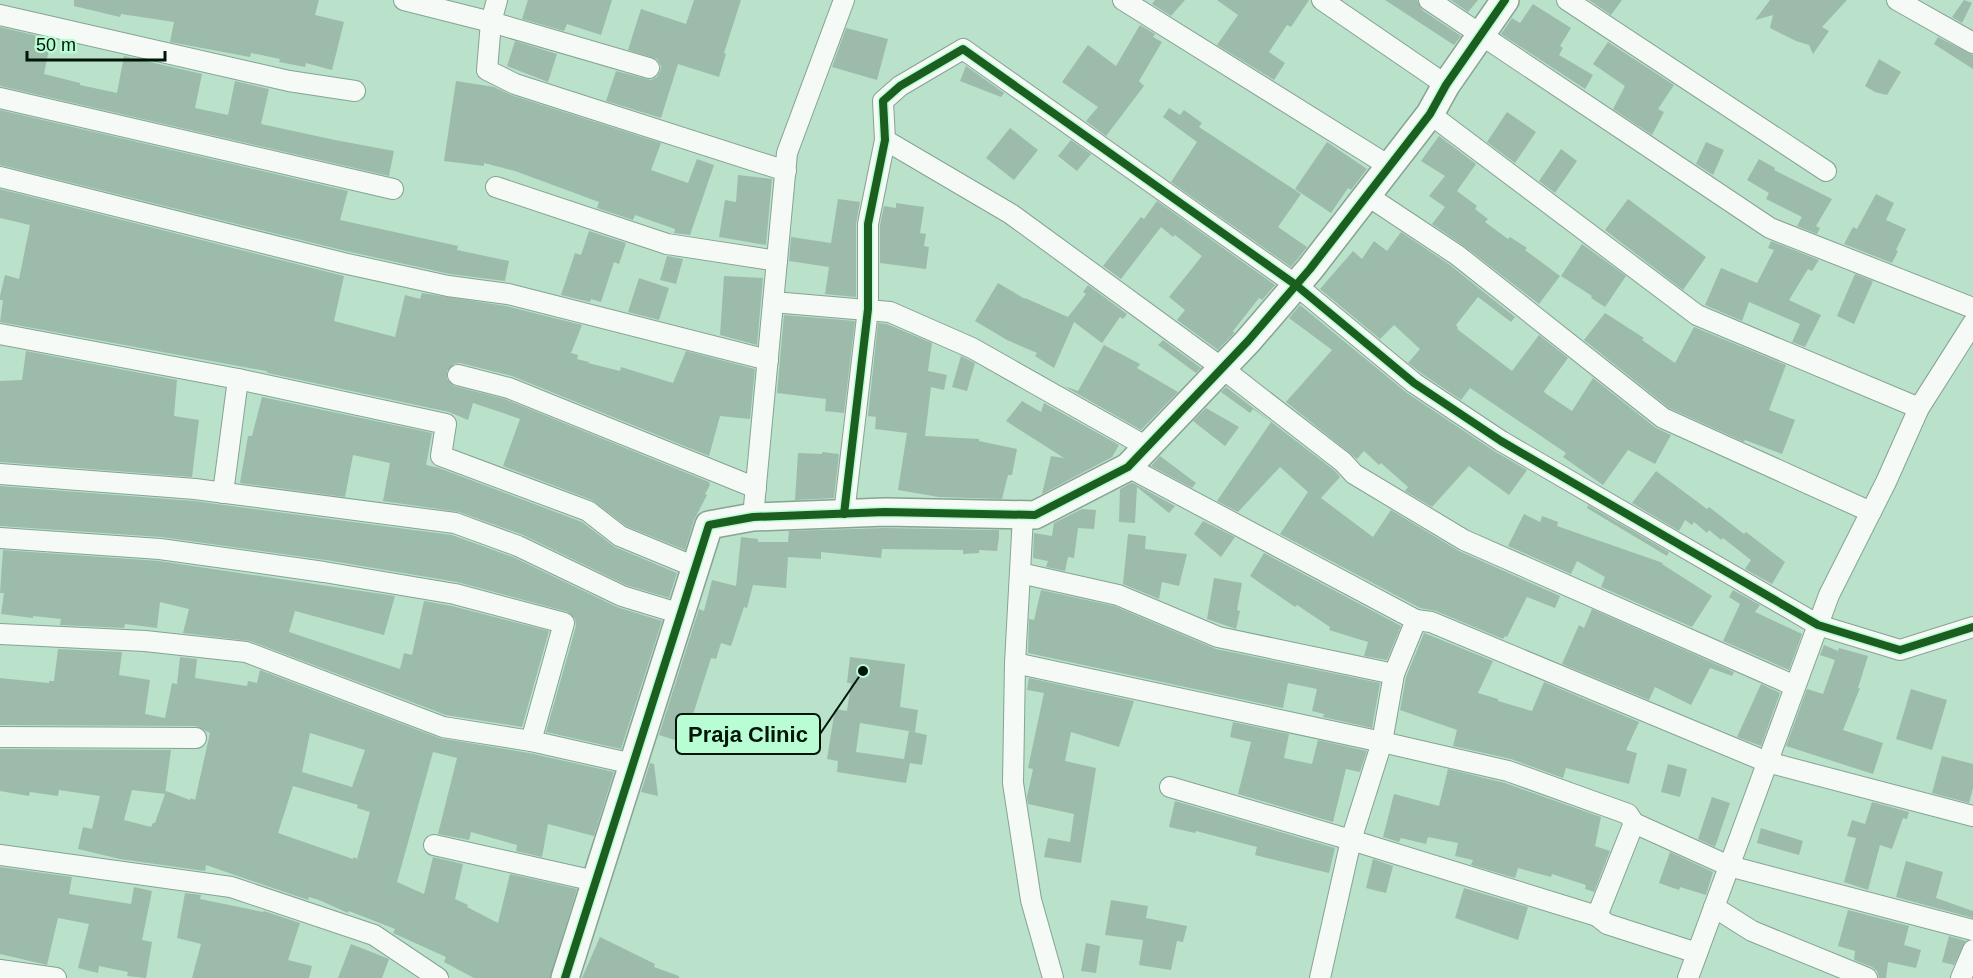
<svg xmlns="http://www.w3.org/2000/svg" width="1973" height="978" viewBox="0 0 1973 978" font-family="Arial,sans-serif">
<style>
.building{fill:#9dbbaa;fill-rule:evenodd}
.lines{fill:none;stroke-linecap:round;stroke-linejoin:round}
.street-casing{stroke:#85a492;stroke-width:22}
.secondary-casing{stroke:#85a492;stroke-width:30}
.street{stroke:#f5faf7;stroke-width:20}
.secondary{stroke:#f5faf7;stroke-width:27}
.cycleway-casing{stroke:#b8fdd3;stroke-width:11}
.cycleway{stroke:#1b5e20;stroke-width:8}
.leader{fill:none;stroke:#001407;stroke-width:2}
.callout-dot{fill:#001407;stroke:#b8fdd3;stroke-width:2}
.callout{fill:#b8fdd3;stroke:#001407;stroke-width:2}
.callout-label{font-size:22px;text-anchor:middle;font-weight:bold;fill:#001407}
</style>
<rect width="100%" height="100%" fill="#bae1ca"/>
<g class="building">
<polygon points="74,0 319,0 315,15 344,22 332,70 306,63 305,67 279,62 280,59 251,53 250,57 170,42 174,22 121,14 120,17 74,6"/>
<polygon points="528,0 612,0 601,35 567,24 564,31 522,19"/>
<polygon points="694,0 741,0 724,53 726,54 719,77 678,64 661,118 606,101 616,71 651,80 657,77 660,72 661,66 657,59 628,50 641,9 686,24"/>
<polygon points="1155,0 1185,0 1171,16 1152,4"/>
<polygon points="1217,0 1309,0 1291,27 1287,25 1269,52 1285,63 1274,80 1217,45 1238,15"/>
<polygon points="1385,0 1417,0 1422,10 1461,36 1454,45"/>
<polygon points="1451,0 1478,0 1468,12"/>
<polygon points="1589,0 1622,0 1611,15"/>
<polygon points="1770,0 1847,0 1822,27 1829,31 1813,54 1809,45 1796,41 1770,28 1773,15 1755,20"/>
<polygon points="1964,0 1972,3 1962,23 1952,17"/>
<polygon points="1533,4 1571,28 1560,46 1563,48 1559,55 1593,75 1585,89 1501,34 1512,18 1520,23"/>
<polygon points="1140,25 1155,34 1153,37 1162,42 1139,81 1144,86 1106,136 1086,121 1098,107 1062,82 1088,45 1116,66"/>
<polygon points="0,27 51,39 44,74 80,83 80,85 117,93 124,56 202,74 195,108 228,115 235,81 269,89 261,124 335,140 394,151 389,176 0,86"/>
<polygon points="846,28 888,39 877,80 832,67"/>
<polygon points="1938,37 1973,55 1973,69 1934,44"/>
<polygon points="515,41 557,54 548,82 507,66"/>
<polygon points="1608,42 1674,85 1658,109 1664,112 1652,135 1613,109 1625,86 1593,64"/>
<polygon points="1879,59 1901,72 1887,95 1875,92 1865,86"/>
<polygon points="966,66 1004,93 1001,97 960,81"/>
<polygon points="456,81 494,87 511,95 661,143 651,170 688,183 697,159 714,165 690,235 674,233 675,229 635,215 633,220 597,208 599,202 515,171 484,163 484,166 444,161"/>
<polygon points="1169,108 1180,115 1184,110 1202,123 1199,127 1301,194 1278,227 1307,247 1291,267 1171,182 1197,142 1163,117"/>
<polygon points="0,110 348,191 340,220 458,246 457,250 509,261 505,281 450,274 346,251 0,165"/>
<polygon points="1507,112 1536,132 1515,163 1487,142"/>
<polygon points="1010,128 1038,150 1014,180 986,158"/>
<polygon points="1439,136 1476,164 1457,191 1477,206 1475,209 1488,219 1485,222 1508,239 1510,237 1527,248 1525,250 1560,276 1539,304 1464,246 1432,224 1445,207 1429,196 1445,176 1421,161"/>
<polygon points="1071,140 1091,154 1077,171 1058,156"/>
<polygon points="1327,142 1367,169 1351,190 1348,188 1331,213 1295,189"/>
<polygon points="1706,142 1724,150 1713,175 1696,164"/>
<polygon points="1561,149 1577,161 1555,193 1539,181"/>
<polygon points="1759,159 1775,168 1774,170 1832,199 1816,226 1820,228 1817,234 1797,226 1802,217 1766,199 1769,193 1747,180"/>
<polygon points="738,175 772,179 766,245 719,237 725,200 736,202"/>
<polygon points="0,189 344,276 334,321 395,337 405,295 420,299 422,293 506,306 582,325 571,353 578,355 577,359 589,362 588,363 620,371 621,367 673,383 686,351 755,369 750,419 720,416 709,456 512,376 460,363 454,364 447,371 447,379 454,386 505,399 709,482 710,485 705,494 707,495 694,520 685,550 626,526 592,500 503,466 520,419 503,413 473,403 468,420 449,412 268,373 266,371 0,322 3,300 0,300 0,296 5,275 19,279 30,225 0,218"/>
<polygon points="1876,194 1894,203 1886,220 1906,229 1896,250 1898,251 1892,263 1844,244 1853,227 1857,229"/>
<polygon points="838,199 860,202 856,224 856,297 825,294 829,267 789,261 791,237 831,243"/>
<polygon points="1628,199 1706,257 1683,290 1605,230"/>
<polygon points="1157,201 1275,285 1262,300 1259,298 1233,331 1234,333 1218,350 1177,320 1185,310 1169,297 1202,256 1175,235 1173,237 1161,227 1121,279 1103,266 1141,217 1144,219"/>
<polygon points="896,203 924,207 920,233 926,234 924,246 929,247 926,269 880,263 880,225 884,206 896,208"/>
<polygon points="589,231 626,243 619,264 614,262 601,302 591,299 590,302 561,295 575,253 581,255"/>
<polygon points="1401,232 1450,265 1515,317 1511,322 1478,297 1456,325 1458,328 1457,329 1512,371 1539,335 1568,358 1544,391 1545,393 1572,411 1593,378 1656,428 1671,435 1655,464 1628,450 1603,485 1563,457 1566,453 1470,388 1461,400 1421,373 1408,363 1420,349 1394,325 1380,339 1320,289 1353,251 1362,259 1374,241 1387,251"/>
<polygon points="1771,241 1819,260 1812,271 1808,269 1789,300 1821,315 1805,347 1792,342 1800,324 1749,302 1742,321 1705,305 1721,268 1757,283 1774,250 1768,248"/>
<polygon points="1582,244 1626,276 1605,307 1591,298 1592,296 1561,276"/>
<polygon points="667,256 683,259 676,284 660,280"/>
<polygon points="1855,274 1873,281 1854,324 1837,316"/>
<polygon points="724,276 763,278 757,345 720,335"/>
<polygon points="639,278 669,288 659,320 628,312"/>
<polygon points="998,283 1025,299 1025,298 1068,317 1086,294 1083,292 1088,285 1127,314 1123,319 1120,317 1102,343 1074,322 1054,368 1035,356 1037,353 1007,340 975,321"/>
<polygon points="1300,305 1407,393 1494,451 1527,470 1509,495 1469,466 1432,507 1405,491 1408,487 1381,463 1379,465 1364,451 1357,459 1286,402 1332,350 1289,318"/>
<polygon points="1605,313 1644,338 1642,340 1675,363 1694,327 1786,365 1769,410 1795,420 1782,454 1745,440 1744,442 1669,408 1584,340"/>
<polygon points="784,315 855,321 844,413 825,411 826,399 777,393"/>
<polygon points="878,323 887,324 932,343 928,371 947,375 944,390 931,387 925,436 979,439 979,441 1017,449 1012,475 1008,475 1002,499 939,497 898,490 907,433 875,429 876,417 868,416"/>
<polygon points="1163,340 1201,368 1196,373 1158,345"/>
<polygon points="1104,345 1140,364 1137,368 1178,392 1141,430 1064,386 1078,391"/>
<polygon points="26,351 177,380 174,416 199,420 192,477 0,462 0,381 22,380"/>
<polygon points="961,356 975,363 967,391 952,387"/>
<polygon points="1226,387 1335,471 1340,477 1321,498 1373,537 1391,510 1459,551 1560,596 1555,608 1527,597 1507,637 1505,636 1503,639 1436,611 1420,608 1280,534 1308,492 1280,467 1238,512 1217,501 1271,422 1253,409 1250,413 1221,392"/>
<polygon points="262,397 432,433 426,465 439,468 582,522 615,547 677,573 669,598 626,585 523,535 459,512 383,501 390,463 353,455 345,497 240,483 248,436 252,436"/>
<polygon points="1022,401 1041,412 1044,403 1119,445 1112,457 1042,494 1051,456 1064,458 1006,421"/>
<polygon points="1206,408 1239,427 1225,446 1193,421"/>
<polygon points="822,452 839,454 834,498 795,500 798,453 822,454"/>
<polygon points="1160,456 1196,483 1192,488 1151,466"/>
<polygon points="1656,471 1707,509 1709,507 1744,534 1746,532 1785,562 1772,584 1745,569 1751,560 1723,538 1721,540 1709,530 1707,533 1694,522 1692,525 1685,520 1679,531 1632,503"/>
<polygon points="1131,483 1133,483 1175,506 1169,513 1137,487 1135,523 1119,522 1120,489"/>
<polygon points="0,486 194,501 452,535 513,557 617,607 662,621 621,749 546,732 576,626 575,619 568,612 457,582 326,560 161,537 0,526"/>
<polygon points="1588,505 1669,552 1667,556 1587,508"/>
<polygon points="1082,509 1096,510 1094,529 1078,528 1074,558 1068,557 1065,571 1046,567 1048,561 1033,558 1034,533 1052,536 1054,523"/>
<polygon points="1524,514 1540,522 1542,516 1558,522 1557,526 1663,563 1662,564 1712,596 1692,627 1601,587 1605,577 1577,561 1571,574 1508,546"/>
<polygon points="1203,521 1235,537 1221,557 1194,534"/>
<polygon points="885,528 999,530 999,537 997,551 979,550 979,553 963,554 963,550 882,549 881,558 821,552 821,559 788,557 786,588 753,585 747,608 744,607 731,646 721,643 716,659 711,658 690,724 683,722 678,741 659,735 699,609 704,611 712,580 736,586 741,537 758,539 758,542 788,542 789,531"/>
<polygon points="1128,534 1146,536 1145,549 1187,554 1179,586 1162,582 1159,599 1123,584"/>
<polygon points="3,550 159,561 395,596 384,635 295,611 289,632 400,669 404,653 412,655 424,601 452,606 549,631 522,727 446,715 250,641 183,633 189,609 160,602 157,628 125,624 124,628 60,625 61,619 33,616 33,618 1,614 4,593 0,593"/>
<polygon points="1264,553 1401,626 1387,660 1364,656 1368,642 1329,630 1330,627 1297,605 1295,607 1250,576"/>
<polygon points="1214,578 1242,583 1237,610 1240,611 1236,629 1207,619"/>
<polygon points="1041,590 1114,606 1216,649 1380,683 1372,728 1323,717 1324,714 1312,711 1317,689 1288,683 1283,708 1028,653 1029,619 1034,620"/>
<polygon points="1733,590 1760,605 1755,612 1802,634 1789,670 1723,641 1740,604 1729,597"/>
<polygon points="1592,609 1734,672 1732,676 1710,668 1691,705 1655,687 1649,700 1562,664 1579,625 1584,628"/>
<polygon points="1424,633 1493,661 1478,693 1498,699 1498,701 1532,711 1544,682 1639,722 1626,750 1637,753 1629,784 1566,768 1563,778 1511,759 1453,746 1457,730 1400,710 1406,677"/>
<polygon points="1824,645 1838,651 1839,648 1868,656 1858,688 1860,688 1843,730 1883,743 1873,774 1786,746 1807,689 1823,694 1835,660 1820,655"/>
<path d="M58,649L122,652L119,675L150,680L145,714L165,718L172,683L177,684L180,657L197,659L195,678L247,686L248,681L257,683L260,670L439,738L529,753L614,772L594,836L548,824L542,857L516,851L517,845L471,832L469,840L438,834L457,758L433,752L397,882L424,894L433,857L463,864L455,899L468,905L467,907L498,923L510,874L577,889L550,978H474L444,962L446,957L393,933L395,929L349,911L348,913L319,900L309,897L308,900L206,865L205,871L120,859L78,849L83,827L92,829L100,796L59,790L58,796L30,792L29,796L0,791V749L171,750L165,794L132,790L124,820L151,827L153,823H155L166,791L190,800L191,798L195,800L210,733L196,726L0,725V678L49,683V681H54ZM310,733L365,750L352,787L302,772ZM293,786L358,805L357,808L370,812L357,859L354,857L353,859L278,833Z"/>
<polygon points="850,657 905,664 900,707 918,710 915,732 860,723 856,752 904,759 909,731 927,735 922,765 910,763 906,783 837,772 838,761 827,759 835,709 847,711 851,683 847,683"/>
<polygon points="1029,678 1134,701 1119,747 1071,732 1065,761 1096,768 1081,863 1044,857 1048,838 1070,842 1074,814 1028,804 1027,797 1033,769 1028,768 1044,693 1027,690"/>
<polygon points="1761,684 1780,693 1761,746 1737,737"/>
<polygon points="1911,689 1947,700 1932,750 1896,739"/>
<polygon points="1233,722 1289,734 1284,758 1312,764 1318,740 1367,751 1360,772 1346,769 1333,822 1238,794 1251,742 1230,737"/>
<polygon points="1942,756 1973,764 1973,788 1969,803 1932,793"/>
<polygon points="650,763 654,764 658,796 641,792"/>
<polygon points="1668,764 1687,769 1680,797 1661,792"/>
<polygon points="1448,769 1505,783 1601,817 1595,846 1610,851 1594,892 1585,889 1586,885 1552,874 1551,877 1518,868 1515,878 1471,865 1473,860 1455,856 1458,843 1428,837 1426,844 1401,838 1399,842 1383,837 1394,794 1439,806"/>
<polygon points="1712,797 1730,803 1715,847 1698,839"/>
<polygon points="1175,801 1335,848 1329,873 1255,855 1257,847 1196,831 1195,833 1169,827"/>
<polygon points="1872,802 1909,812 1907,819 1903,818 1892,849 1880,845 1868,890 1844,882 1856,838 1847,836 1852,820 1865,824"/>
<polygon points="1761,828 1803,841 1799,855 1757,843"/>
<polygon points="1670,852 1713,872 1706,895 1680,887 1679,890 1659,883"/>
<polygon points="1373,859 1393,866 1386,893 1366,888"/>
<polygon points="1906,861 1943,872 1936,898 1973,911 1973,918 1896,897"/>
<polygon points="0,867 72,877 69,894 131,904 134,887 152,891 142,940 152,942 146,978 127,976 128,972 99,966 98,973 78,968 89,924 58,918 47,965 0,954"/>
<polygon points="1464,888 1528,907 1518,940 1455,918"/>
<polygon points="185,893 201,895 200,899 263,912 264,911 300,923 288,960 312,966 309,978 192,978 201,944 177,938"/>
<polygon points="1111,900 1148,906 1146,918 1187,926 1183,942 1177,941 1171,970 1139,965 1143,940 1105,935"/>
<polygon points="1848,910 1909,926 1904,945 1921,950 1916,968 1888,962 1886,978 1879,978 1877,971 1872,967 1854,960 1855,951 1838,946"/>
<polygon points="1949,936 1966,941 1954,965 1942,962"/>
<polygon points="600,937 655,964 654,967 679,976 679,978 582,978"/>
<polygon points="1086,943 1100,946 1096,973 1081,971"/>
<polygon points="351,944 389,959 382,978 338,978"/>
</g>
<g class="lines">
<defs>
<g id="street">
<polyline points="404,0 491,22 649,68"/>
<polyline points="497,0 491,22 487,70 515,84 786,171"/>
<polyline points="1123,0 1389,166"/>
<polyline points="1322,0 1446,85"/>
<polyline points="1429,0 1770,228 1973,308"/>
<polyline points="1567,0 1826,171"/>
<polyline points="1897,0 1973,43"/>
<polyline points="0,15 289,81 355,91"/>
<polyline points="0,98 393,189"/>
<polyline points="1430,114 1697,315 1919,408"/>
<polyline points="885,140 1011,214 1222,368 1343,462 1354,474 1464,540 1795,686"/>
<polyline points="0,177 343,263 448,286 508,294 768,360"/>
<polyline points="496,187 667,244 777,261"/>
<polyline points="1368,196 1457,255 1663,418 1871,512"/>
<polyline points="773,302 890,312 972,348 1147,447"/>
<polyline points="0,334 238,379 446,424 441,456 588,511 620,536 695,567"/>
<polyline points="458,375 509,388 756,488"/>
<polyline points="1128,467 1416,620 1394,674 1382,742 1351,840 1320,978"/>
<polyline points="0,474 195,489 455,523 518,546 622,596 681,614"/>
<polyline points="223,493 238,379"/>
<polyline points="844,514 868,309 868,224 885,140 883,101 900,86 963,49 1296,285 1414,383 1501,441 1818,625 1900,650 1973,627"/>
<polyline points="1023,516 1015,663 1013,783 1031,900 1053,978"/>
<polyline points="753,517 787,153 844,0"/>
<polyline points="0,538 160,549 324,572 455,594 564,623 531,741 633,764"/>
<polyline points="1020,573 1118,595 1218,637 1394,674"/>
<polyline points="1416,620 1431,622 1767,762 1973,816"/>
<polyline points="0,634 145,641 246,652 443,727 531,741"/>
<polyline points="1015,663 1382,742 1508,771 1628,814 1634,823 1729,866 1973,930"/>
<polyline points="0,737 196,738"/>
<polyline points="1170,787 1351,840 1597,916 1607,924 1697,953"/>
<polyline points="434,845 595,881"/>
<polyline points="0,855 231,887 374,935 438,978"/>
<polyline points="1714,907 1752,931 1867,978"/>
<polyline points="1597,916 1634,823"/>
<polyline points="0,970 56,978"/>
<polyline points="1688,978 1829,595 1886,482 1919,408 1973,323"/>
<polyline points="1961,978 1973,950"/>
</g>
<polyline id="secondary" points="565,978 709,525 753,517 885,512 1035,515 1128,467 1248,341 1310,269 1430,114 1446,85 1505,0"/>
</defs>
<use href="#street" class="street-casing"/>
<use href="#secondary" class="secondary-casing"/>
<use href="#street" class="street"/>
<use href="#secondary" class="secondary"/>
<defs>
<g id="cycleway">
<polyline points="844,514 868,309 868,224 885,140 883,101 900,86 963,49 1296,285 1414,383 1501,441 1818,625 1900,650 1973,627"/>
<polyline points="565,978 709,525 753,517 885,512 1035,515 1128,467 1248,341 1310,269 1430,114 1446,85 1505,0"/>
</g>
</defs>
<use href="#cycleway" class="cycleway-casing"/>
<use href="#cycleway" class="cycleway"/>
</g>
<path class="leader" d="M863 671L820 734"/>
<circle class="callout-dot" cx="863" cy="671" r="6"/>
<rect class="callout" x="676" y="714" width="144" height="40" rx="6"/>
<g class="callout-label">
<text x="748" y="742">Praja Clinic</text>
</g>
<path d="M27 51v9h138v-9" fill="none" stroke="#001407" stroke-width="3"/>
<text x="36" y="51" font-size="18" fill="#001407" stroke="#b8fdd3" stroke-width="4.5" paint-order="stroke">50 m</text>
</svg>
